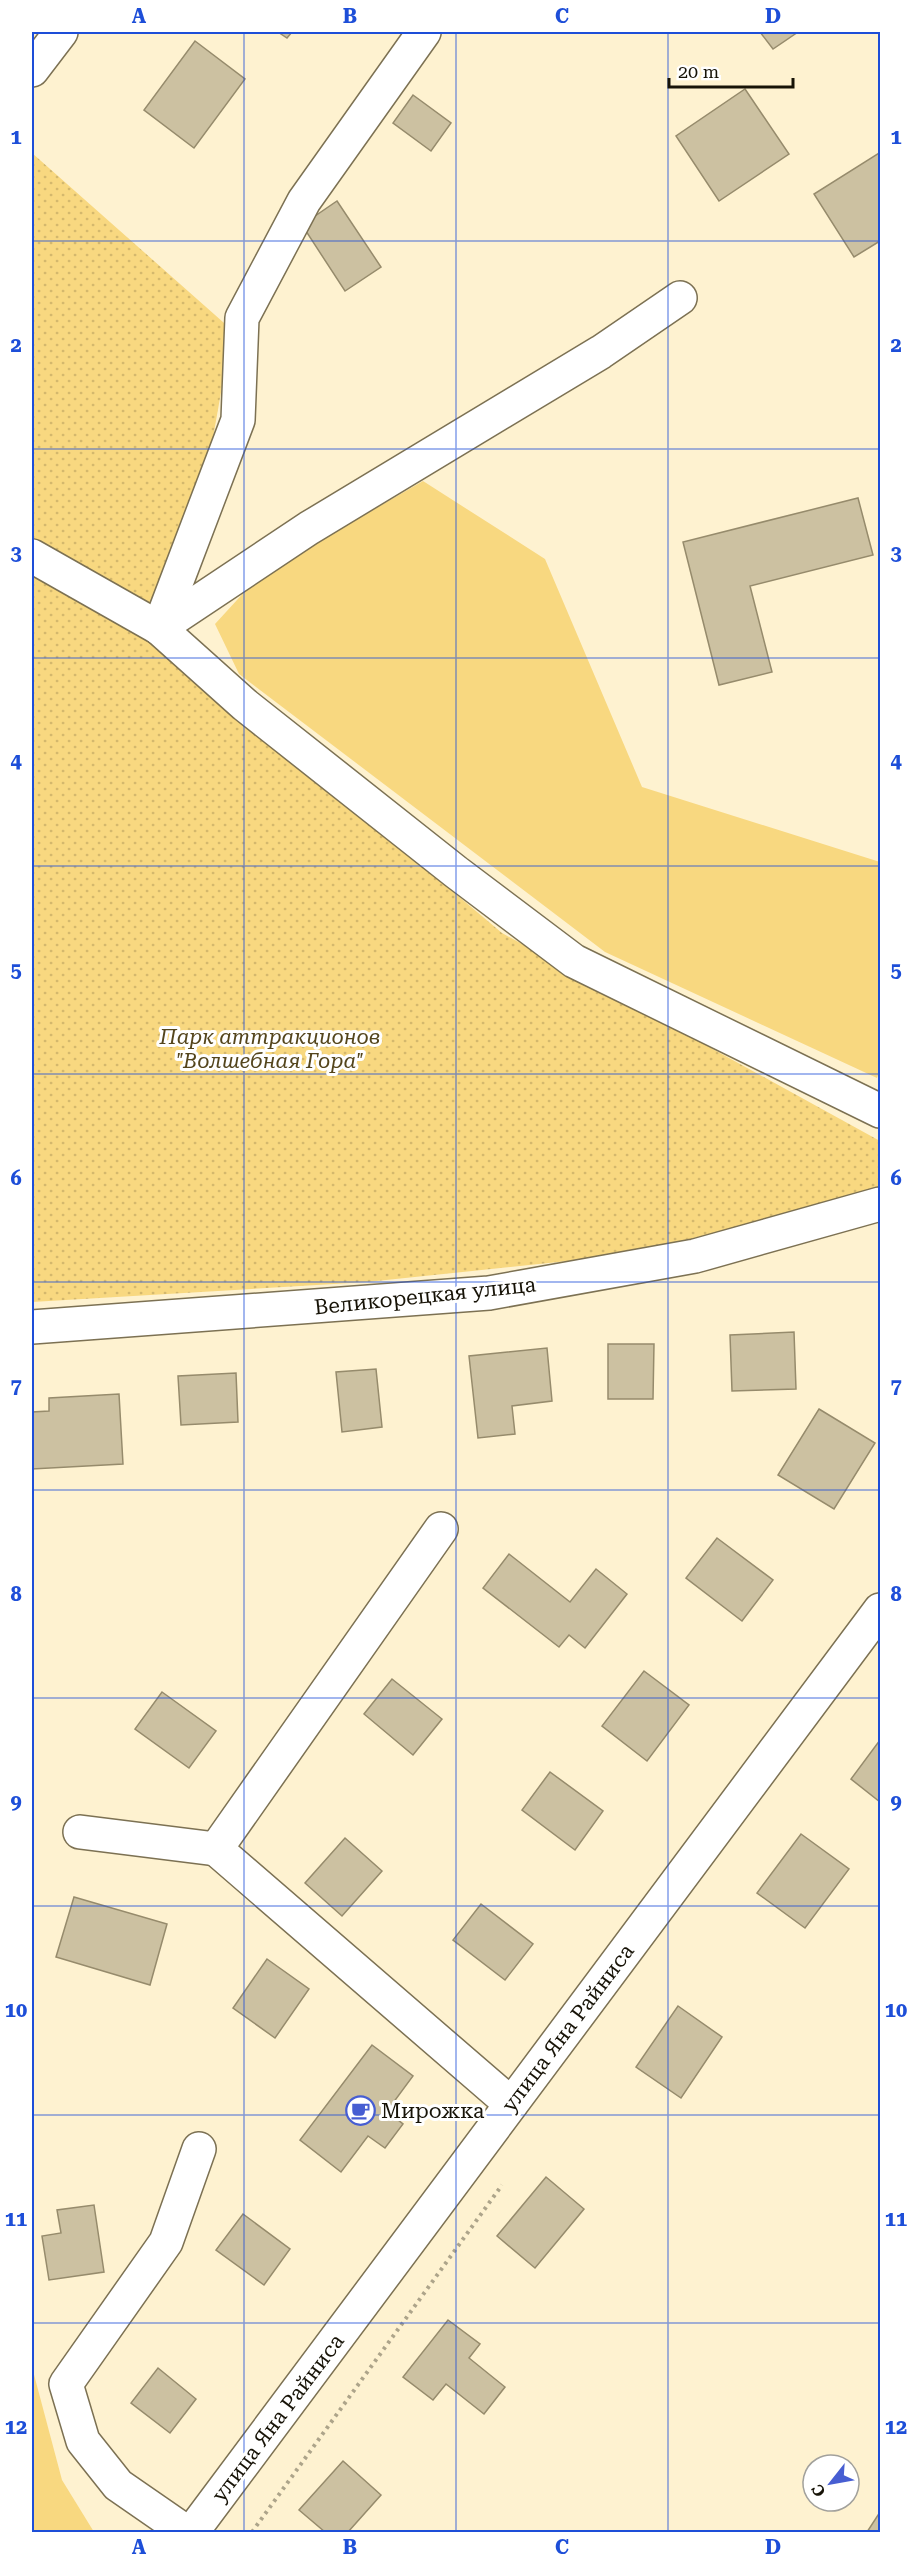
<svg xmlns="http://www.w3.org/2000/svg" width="912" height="2564" viewBox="0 0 912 2564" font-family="'Roboto Serif',serif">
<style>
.grass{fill:#f8d880}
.park{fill:url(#park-dots)}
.building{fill:#ccc1a1;stroke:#968b6c;stroke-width:1.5}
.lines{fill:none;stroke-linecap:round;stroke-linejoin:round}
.minor-casing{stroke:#7c7153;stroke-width:36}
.path{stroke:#ada48a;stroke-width:4;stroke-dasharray:3 4.5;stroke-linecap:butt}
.minor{stroke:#fff;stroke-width:33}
.grid{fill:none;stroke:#1d4ed8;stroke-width:1.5;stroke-opacity:0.55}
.labels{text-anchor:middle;stroke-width:6;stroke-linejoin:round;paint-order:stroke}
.park-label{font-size:21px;font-style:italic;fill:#54451c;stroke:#fff}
.street-label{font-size:21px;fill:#171307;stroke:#fff}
.poi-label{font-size:21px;fill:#171307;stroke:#fff;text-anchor:start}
.neatline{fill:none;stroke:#1d4ed8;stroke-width:2}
.grid-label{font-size:20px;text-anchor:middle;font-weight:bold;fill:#1d4ed8}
</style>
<defs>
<pattern id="park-dots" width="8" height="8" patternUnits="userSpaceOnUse" patternTransform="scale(1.5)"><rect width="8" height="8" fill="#f8d880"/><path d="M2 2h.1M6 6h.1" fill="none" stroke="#d4b86d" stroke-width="1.8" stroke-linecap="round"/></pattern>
</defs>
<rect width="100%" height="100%" fill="#fef2d0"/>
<g class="grass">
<polygon points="423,481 545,559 642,787 880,862 880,1070 877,1078 605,952 239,674 215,624 259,576"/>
<polygon points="32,2367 62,2480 94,2532 32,2532"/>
</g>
<polygon class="park" points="32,153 232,330 205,483 151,637 502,933 880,1141 880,1192 625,1255 367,1282 32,1302"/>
<g class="building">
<polygon points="278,32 292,32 287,38"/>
<polygon points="760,32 798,32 773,49"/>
<polygon points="195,41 245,79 194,148 144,110"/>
<polygon points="745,89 789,154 719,201 676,136"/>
<polygon points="413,95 451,123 431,151 393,123"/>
<polygon points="879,153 880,241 854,257 814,194"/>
<polygon points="337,201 381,267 345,291 302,225"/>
<polygon points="858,498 873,555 750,586 772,672 719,685 683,542"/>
<polygon points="794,1332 796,1389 732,1391 730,1335"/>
<polygon points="608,1344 654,1344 653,1399 608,1399"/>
<polygon points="547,1348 552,1401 512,1406 515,1434 478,1438 469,1356"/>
<polygon points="376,1369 382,1427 342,1432 336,1372"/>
<polygon points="236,1373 238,1422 181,1425 178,1376"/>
<polygon points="119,1394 123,1464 32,1469 32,1412 49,1411 49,1398"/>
<polygon points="819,1409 875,1443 834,1509 778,1475"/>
<polygon points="717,1538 773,1580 742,1621 686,1578"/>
<polygon points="509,1554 570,1602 596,1569 627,1594 585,1648 569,1635 559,1647 483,1588"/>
<polygon points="644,1671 689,1705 647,1761 602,1726"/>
<polygon points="392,1679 442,1719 413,1755 364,1714"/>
<polygon points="162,1692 216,1731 189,1768 135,1729"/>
<polygon points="880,1740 880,1802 851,1779"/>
<polygon points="550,1772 603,1811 575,1850 522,1810"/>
<polygon points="801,1834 849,1869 805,1928 757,1893"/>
<polygon points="345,1838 382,1871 342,1916 305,1883"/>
<polygon points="74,1897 167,1924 150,1985 56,1957"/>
<polygon points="481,1904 533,1944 505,1980 453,1940"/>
<polygon points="267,1959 309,1989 275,2038 233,2008"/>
<polygon points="678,2006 722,2037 681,2098 636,2067"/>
<polygon points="372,2045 413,2076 387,2111 403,2124 385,2148 368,2136 341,2172 300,2140"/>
<polygon points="546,2177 584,2209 535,2268 497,2236"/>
<polygon points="94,2205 104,2272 49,2280 42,2236 61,2233 57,2210"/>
<polygon points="243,2214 290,2249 264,2285 216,2250"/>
<polygon points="448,2320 480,2344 469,2358 505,2387 484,2414 446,2384 433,2400 403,2377"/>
<polygon points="158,2368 196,2399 170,2433 131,2403"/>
<polygon points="343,2461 381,2495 348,2532 325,2532 299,2510"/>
<polygon points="880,2512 880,2532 867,2532"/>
</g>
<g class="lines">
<defs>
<g id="minor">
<polyline points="32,70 61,32"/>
<polyline points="32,556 159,628 245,705 456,872 574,961 880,1111"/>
<polyline points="159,628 238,420 242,318 304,201 424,32"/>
<polyline points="159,628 309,528 601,352 680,298"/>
<polyline points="32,1327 489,1293 695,1256 880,1204"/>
<polyline points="441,1529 216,1849 511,2104"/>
<polyline points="80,1832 216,1849"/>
<polyline points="186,2532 118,2485 83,2441 66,2384 166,2242 199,2149"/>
<polyline points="192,2532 880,1610"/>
</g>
</defs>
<use href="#minor" class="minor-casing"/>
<polyline class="path" points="252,2532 502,2185"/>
<use href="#minor" class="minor"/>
</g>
<path class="grid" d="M244,32V2532M456,32V2532M668,32V2532M32,241H880M32,449H880M32,658H880M32,866H880M32,1074H880M32,1282H880M32,1490H880M32,1698H880M32,1906H880M32,2115H880M32,2323H880"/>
<defs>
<symbol id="cafe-ring" viewBox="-11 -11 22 22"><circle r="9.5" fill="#fff" stroke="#475ed2" stroke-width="1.5"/><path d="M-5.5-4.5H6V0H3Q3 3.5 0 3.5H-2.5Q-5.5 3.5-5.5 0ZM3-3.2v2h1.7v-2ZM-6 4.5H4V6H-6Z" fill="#475ed2"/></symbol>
</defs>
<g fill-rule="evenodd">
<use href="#cafe-ring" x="344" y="2094" width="33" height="33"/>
</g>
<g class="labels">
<g class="park-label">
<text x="270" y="1044">Парк аттракционов<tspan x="270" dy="24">"Волшебная Гора"</tspan></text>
</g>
<g class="street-label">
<text transform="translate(425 1296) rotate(-6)" y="7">Великорецкая улица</text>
<text transform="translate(568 2028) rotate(-53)" y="7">улица Яна Райниса</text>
<text transform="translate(278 2418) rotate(-53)" y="7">улица Яна Райниса</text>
</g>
<g class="poi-label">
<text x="381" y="2118">Мирожка</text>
</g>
</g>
<rect width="912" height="2564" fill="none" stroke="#ffffff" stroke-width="66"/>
<g transform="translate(831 2483) rotate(239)"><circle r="28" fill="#ffffff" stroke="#a2a19c" stroke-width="1.5"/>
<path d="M0-4.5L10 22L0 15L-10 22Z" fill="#475ed2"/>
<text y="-9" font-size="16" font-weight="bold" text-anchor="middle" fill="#171307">С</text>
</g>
<path d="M669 78v9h124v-9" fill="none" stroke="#171307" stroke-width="3"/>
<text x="678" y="78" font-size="18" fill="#171307" stroke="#ffffff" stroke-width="4.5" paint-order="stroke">20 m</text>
<rect x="33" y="33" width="846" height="2498" class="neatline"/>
<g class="grid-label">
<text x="139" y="23">A</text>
<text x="350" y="23">B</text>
<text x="562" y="23">C</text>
<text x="773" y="23">D</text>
<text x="16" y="144">1</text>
<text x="896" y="144">1</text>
<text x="16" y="352">2</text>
<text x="896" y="352">2</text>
<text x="16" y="560">3</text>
<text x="896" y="560">3</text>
<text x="16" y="768">4</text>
<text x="896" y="768">4</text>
<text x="16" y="977">5</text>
<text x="896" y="977">5</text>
<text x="16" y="1185">6</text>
<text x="896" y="1185">6</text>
<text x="16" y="1393">7</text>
<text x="896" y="1393">7</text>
<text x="16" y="1601">8</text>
<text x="896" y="1601">8</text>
<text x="16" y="1809">9</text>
<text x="896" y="1809">9</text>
<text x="16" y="2017">10</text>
<text x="896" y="2017">10</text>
<text x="16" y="2226">11</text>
<text x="896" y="2226">11</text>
<text x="16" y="2434">12</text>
<text x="896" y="2434">12</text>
<text x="139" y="2554">A</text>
<text x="350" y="2554">B</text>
<text x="562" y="2554">C</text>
<text x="773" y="2554">D</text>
</g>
</svg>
